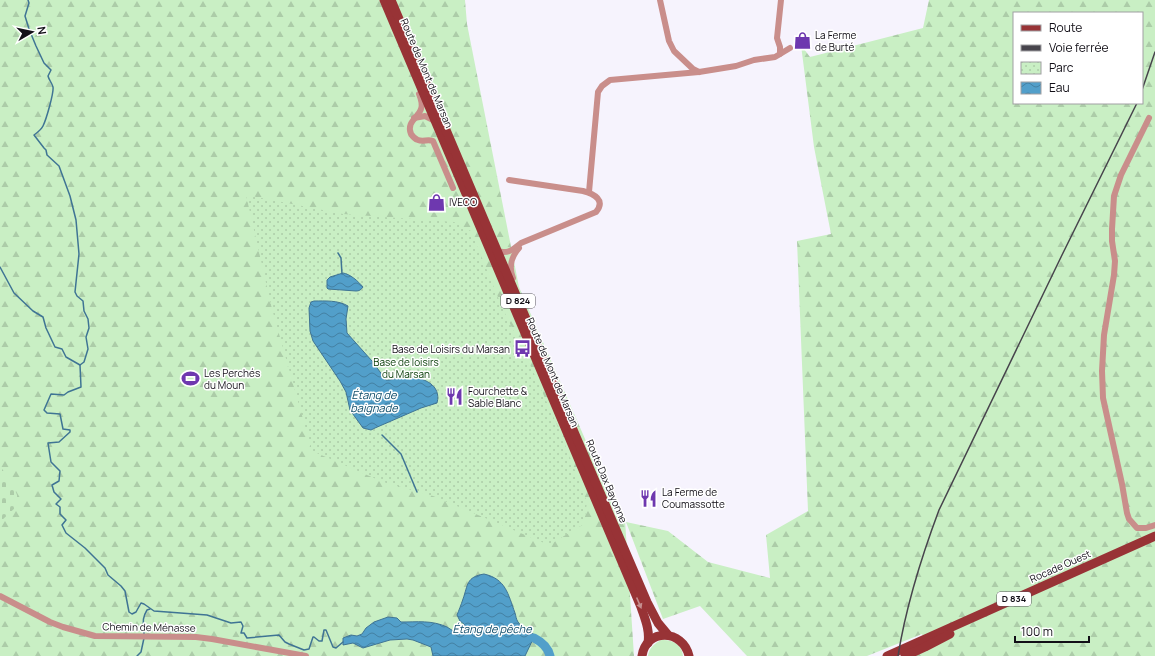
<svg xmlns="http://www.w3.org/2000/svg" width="1155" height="656" viewBox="0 0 1155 656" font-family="Manrope,sans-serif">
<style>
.grass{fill:#c9efc4}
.forest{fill:url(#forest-firs);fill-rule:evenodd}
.cemetery{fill:url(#cemetery-stones)}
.park{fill:url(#park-dots)}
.water{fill:url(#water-waves);stroke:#3f7494}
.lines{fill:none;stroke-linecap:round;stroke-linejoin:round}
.stream{stroke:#3f7494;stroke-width:1.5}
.river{stroke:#529fca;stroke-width:9}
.street{stroke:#c98e8b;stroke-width:6}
.primary{stroke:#983336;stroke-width:9}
.rail{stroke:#47444c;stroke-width:1.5}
.oneway{fill:#c68f90}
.labels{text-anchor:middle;stroke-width:3;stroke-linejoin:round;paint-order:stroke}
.shield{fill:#fff;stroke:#59575d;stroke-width:1}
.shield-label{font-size:9px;font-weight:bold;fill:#120f17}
.poi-label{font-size:10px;fill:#120f17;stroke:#fff;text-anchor:start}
.street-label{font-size:10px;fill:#120f17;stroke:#fff}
.park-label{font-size:10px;fill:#003800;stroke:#fff}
.water-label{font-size:11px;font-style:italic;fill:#0c4b69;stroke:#fff}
</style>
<defs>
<pattern id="forest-firs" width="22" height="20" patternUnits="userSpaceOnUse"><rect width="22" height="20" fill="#c9efc4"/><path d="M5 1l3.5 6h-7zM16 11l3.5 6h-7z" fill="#accca8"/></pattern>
<pattern id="cemetery-stones" width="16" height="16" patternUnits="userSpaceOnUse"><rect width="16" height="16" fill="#c9efc4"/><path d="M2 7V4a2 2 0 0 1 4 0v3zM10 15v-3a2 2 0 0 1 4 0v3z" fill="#accca8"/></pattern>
<pattern id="park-dots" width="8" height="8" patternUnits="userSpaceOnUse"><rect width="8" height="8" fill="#c9efc4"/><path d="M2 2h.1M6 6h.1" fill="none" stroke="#accca8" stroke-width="1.8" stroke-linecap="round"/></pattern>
<pattern id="water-waves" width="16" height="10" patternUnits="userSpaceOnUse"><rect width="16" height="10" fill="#529fca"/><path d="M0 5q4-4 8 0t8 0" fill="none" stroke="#4380a3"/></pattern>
</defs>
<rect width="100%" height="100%" fill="#f6f3fd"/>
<path class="grass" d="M661,640C672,639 682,644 683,656H648C649,648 654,644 661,640Z"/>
<g class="forest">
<polygon points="0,0 465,0 467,24 519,287 612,501 625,520 634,656 0,656"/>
<path d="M929,0H1155V656H915L928,649L922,634L867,656H747L700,606L663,619L626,522L668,531L708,562L770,578L766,535L808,511L797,241L831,234L814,147L801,45L810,57L923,28ZM1014,13H1142V103H1014Z"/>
</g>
<polygon class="cemetery" points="0,466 12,483 17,495 17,506 0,522"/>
<polygon class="park" points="246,195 343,214 454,222 471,231 502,307 532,369 561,434 587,502 584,524 549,545 433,496 383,482 312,451 272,309"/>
<g class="water">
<path d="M343,273C350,274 358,281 363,287C361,290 359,291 356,291L328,289L327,288V280L330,277Z"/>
<path d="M314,301C325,301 338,300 348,306L346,319L347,333L355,342L372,361L386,380H389C395,379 402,377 408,377C423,377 442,385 437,403L421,408L375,428L371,430L363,428L350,410L346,392L340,381L313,341L310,331L309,308L311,302Z"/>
<path d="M484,574C506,579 508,594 515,613C516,616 516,619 518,622C522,628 529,632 535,635L525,656H433L431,647L413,640L407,639L390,640L363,648L353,643L343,645V638L351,635L357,636L362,634L366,628L374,622L388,617L397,618L401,622C417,622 432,620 447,627C451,629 454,632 458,634C463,632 466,630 464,624L460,621L457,615C459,610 461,605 463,599C468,585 466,577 484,574Z"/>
</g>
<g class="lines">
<g class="stream">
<path d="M28,0L29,3L25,16L29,29L36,46L44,63L51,70L48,76C49,80 52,83 53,87C54,93 46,120 43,126C41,130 38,132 34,135L44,148L46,150L47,155L59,166L70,196L76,220L79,254L75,292L77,296L83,301L84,311L88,319L89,328L86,337L88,349L84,362L80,365L81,387L68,392L64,395L51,394L44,410L47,413L60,414L63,429L70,430V432L59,442L48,443L51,462L60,471L59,481L52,485L54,492L61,499L56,504L60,507V514L66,520L62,525L66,533L85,548L105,568L108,575L121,586L125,591L129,612L132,614L136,612L141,603L144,604L154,611L207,615L231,623L241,622L243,626L241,633H244L247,638L279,635L285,642L289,644L304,650L309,649L313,637H314L319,641H322L324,630H326L333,647L336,648L343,642"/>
<polyline points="338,253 341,258 342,274"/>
<polyline points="0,267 14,293 33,311 43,317 46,328 55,347 62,349 66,357 80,365"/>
<polyline points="382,435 401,454 417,492"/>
<path d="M144,634C144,624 141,620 147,610L150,609"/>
<polyline points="137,656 141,652 144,638"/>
</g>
<path class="river" d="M534,638C542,642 548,647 550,656"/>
<g class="street">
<polyline points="660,0 669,41 674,51 693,69 699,72"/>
<polyline points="780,54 790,48"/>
<path d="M419,94C421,99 423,104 421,109C418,118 406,122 411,134C413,137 415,139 418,140C423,142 428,139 433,141L453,188"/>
<polyline points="414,118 425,116 435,121"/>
<polyline points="1149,118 1121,175 1114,196 1112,229 1112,241 1115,261 1114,275 1104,335 1102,371 1103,398 1122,484 1127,513 1129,519 1137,528 1146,528 1155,525"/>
<polyline points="589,192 598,92 602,86 610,80 699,72 736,66 754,60 775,57 780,54 780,47 777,38 781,0"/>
<path d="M497,251C509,254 512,250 521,243L596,212C606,200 594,194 583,191L509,180"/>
<path d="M513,278C509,268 511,257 519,248"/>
<polyline points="0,596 50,622 63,627 95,636 196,637 212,639 306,656"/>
</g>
<g class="primary">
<path d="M384,0L641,607C645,619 650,630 648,643"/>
<polyline points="391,0 568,418 647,602 658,623 668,635"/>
<path d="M642,656C646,628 683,629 689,656"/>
<polyline points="887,656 1155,536"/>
<polyline points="905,656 925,647 950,634"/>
</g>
<g class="rail">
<polyline points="1142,90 1155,52"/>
<path d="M898,656C906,606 921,558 939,510L1062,255L1137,103"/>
</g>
</g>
<defs><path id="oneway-solid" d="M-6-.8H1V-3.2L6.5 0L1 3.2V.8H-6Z"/></defs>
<use class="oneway" href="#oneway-solid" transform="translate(639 603) rotate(67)"/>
<defs>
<symbol id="shop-bare" viewBox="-9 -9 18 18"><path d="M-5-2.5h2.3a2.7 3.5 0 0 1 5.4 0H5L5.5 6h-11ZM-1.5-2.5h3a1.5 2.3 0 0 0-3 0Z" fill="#6e38af" stroke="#fff" stroke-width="2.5" paint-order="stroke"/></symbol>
<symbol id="bus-bare" viewBox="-9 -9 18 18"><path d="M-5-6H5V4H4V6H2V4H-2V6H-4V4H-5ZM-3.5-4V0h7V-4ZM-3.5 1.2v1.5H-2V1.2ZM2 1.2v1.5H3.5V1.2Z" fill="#6e38af" stroke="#fff" stroke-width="2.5" paint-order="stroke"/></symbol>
<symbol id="stadium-bare" viewBox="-9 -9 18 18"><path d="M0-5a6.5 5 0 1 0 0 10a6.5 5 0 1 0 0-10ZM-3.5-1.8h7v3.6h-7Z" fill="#6e38af" stroke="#fff" stroke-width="2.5" paint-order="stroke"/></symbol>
<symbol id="restaurant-bare" viewBox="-9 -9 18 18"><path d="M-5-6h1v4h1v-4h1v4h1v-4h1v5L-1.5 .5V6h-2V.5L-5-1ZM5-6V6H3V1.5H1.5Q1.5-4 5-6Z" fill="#6e38af" stroke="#fff" stroke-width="2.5" paint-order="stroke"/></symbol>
</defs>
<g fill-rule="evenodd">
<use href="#shop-bare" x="790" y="28" width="25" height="25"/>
<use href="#shop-bare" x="424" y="190" width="25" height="25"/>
<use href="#bus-bare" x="510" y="336" width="25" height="25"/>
<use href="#stadium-bare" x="178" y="366" width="25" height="25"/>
<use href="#restaurant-bare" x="442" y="384" width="25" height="25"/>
<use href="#restaurant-bare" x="636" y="486" width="25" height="25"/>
</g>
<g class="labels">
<g class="shield">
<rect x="501" y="294" width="34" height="14" rx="3"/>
<rect x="997" y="592" width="34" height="14" rx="3"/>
</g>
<g class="shield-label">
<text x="518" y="304">D 824</text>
<text x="1014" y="602">D 834</text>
</g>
<g class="poi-label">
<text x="815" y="39">La Ferme<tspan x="815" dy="12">de Burté</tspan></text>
<text x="449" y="206">IVECO</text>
<text x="510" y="353" text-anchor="end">Base de Loisirs du Marsan</text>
<text x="204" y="377">Les Perchés<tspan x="204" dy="12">du Moun</tspan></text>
<text x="468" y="395">Fourchette &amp;<tspan x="468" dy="12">Sable Blanc</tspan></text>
<text x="662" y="496">La Ferme de<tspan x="662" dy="12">Coumassotte</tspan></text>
</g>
<g class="street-label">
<text transform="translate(427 73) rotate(67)" y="4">Route de Mont de Marsan</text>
<text transform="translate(553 372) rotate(67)" y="4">Route de Mont de Marsan</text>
<text transform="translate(607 481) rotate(67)" y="4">Route Dax Bayonne</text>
<text transform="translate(1060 566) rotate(-24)" y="4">Rocade Ouest</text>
<text transform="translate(149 627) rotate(1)" y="4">Chemin de Ménasse</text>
</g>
<g class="park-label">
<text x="406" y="366">Base de loisirs<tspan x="406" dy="12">du Marsan</tspan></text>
</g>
<g class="water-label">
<text x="374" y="399">Étang de<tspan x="374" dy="13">baignade</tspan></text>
<text x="492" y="633">Étang de pêche</text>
</g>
</g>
<rect x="1013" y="12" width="130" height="92" fill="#ffffff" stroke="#a09fa2"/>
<rect x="1021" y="25" width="20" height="6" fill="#983336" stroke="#a09fa2"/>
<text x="1049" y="32" font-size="12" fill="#120f17">Route</text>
<rect x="1021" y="45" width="20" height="6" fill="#47444c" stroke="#a09fa2"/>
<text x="1049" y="52" font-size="12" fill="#120f17">Voie ferrée</text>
<rect x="1021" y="62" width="20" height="12" fill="url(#park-dots)" stroke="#a09fa2"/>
<text x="1049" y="72" font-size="12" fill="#120f17">Parc</text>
<rect x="1021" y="82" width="20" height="12" fill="url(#water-waves)" stroke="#a09fa2"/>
<text x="1049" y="92" font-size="12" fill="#120f17">Eau</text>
<g transform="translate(32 32) rotate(81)" stroke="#ffffff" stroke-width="3" paint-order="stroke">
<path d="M0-3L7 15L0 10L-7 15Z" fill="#120f17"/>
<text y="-6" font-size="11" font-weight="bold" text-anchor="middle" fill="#120f17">N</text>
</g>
<path d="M1015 636v6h74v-6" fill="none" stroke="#120f17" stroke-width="2"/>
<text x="1021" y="636" font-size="12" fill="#120f17" stroke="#ffffff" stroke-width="3" paint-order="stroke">100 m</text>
</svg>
